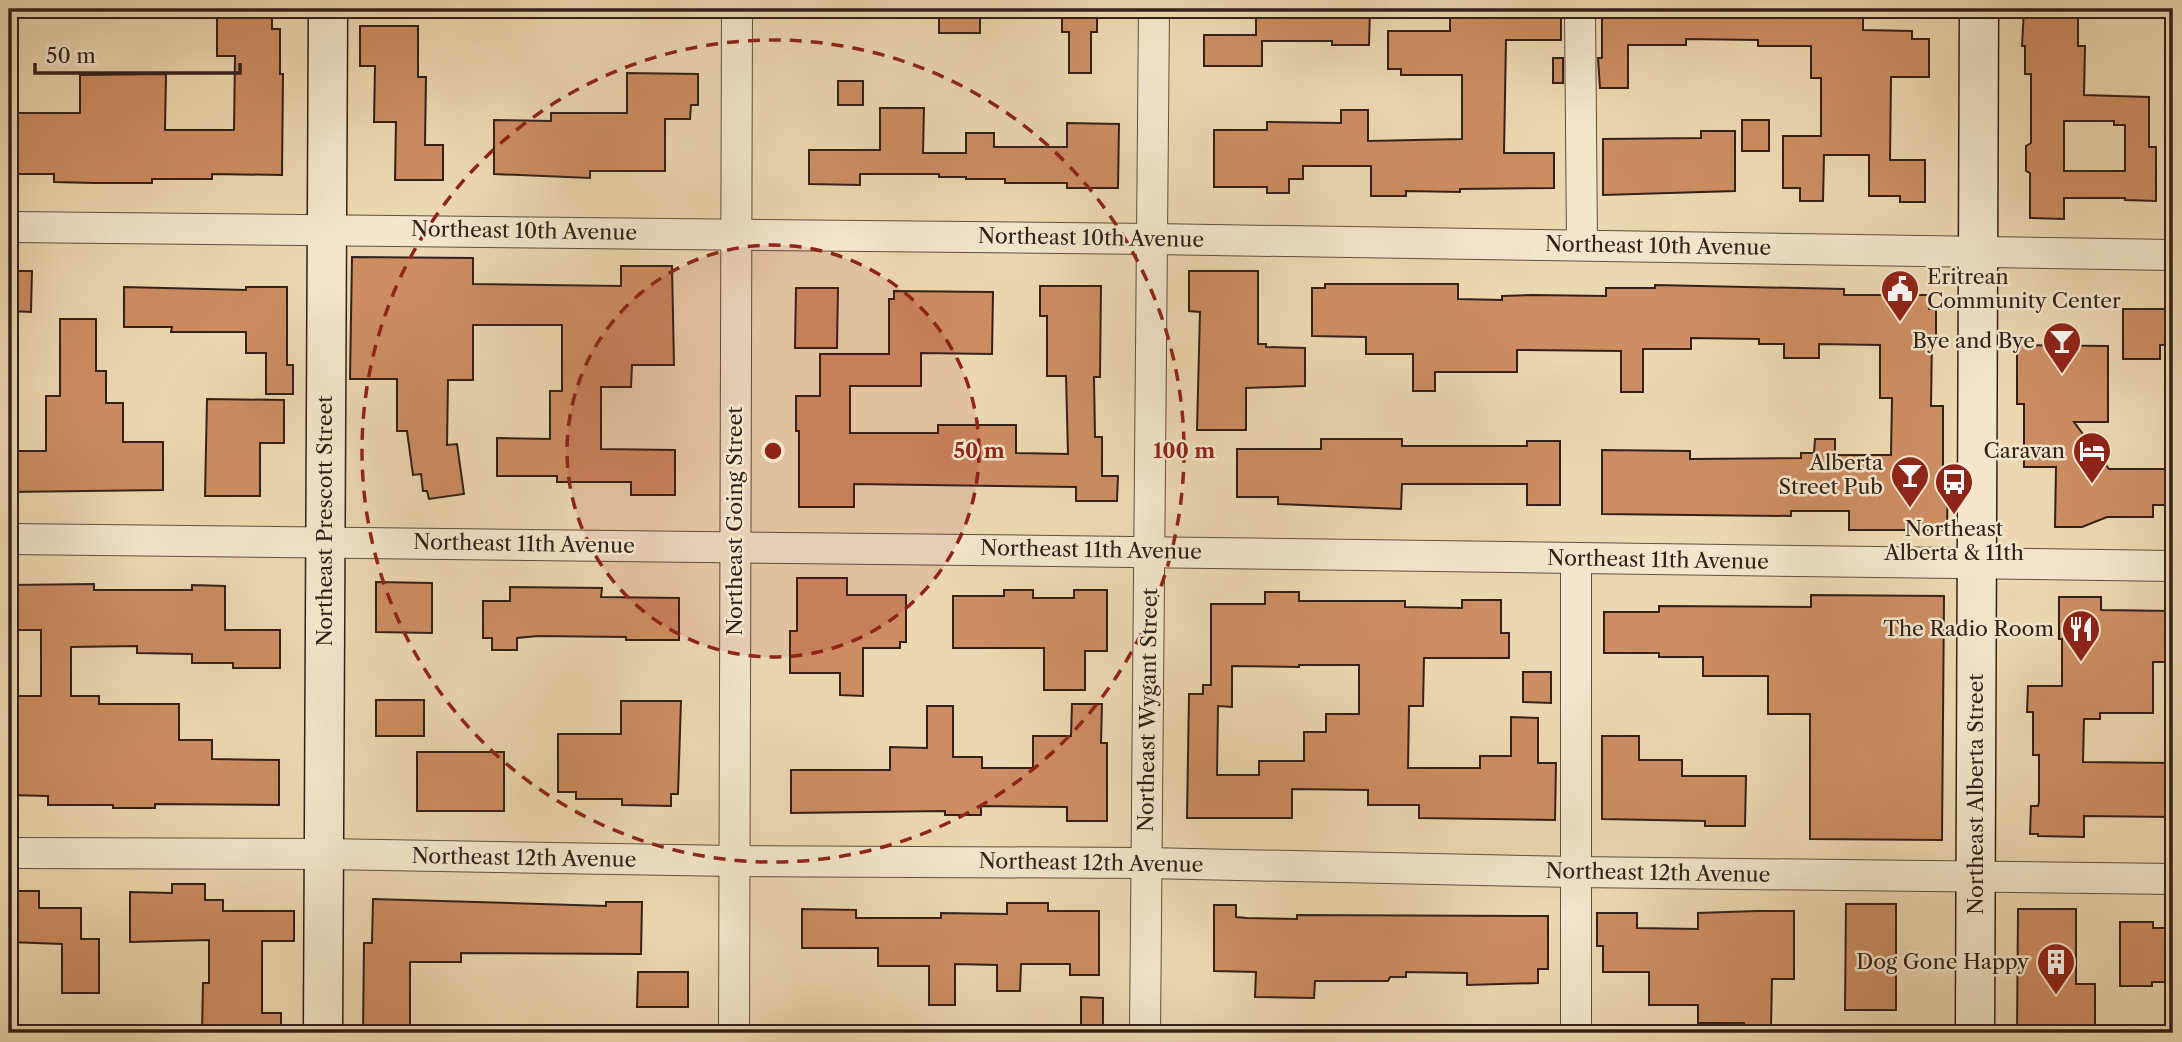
<svg xmlns="http://www.w3.org/2000/svg" width="2182" height="1042" viewBox="0 0 2182 1042" font-family="'Libre Caslon Text',serif">
<style>
.building{fill:#cd8d62;stroke:#33201a;stroke-width:2;fill-rule:evenodd}
.lines{fill:none;stroke-linecap:round;stroke-linejoin:round}
.street-casing{stroke:#614e40;stroke-width:32}
.secondary-casing{stroke:#33201a;stroke-width:41}
.street{stroke:#f3e6cc;stroke-width:30}
.secondary{stroke:#f3e6cc;stroke-width:38}
.ring{fill:none;stroke:#8f2418;stroke-width:3.5;stroke-dasharray:12 9}
.labels{text-anchor:middle;stroke-width:5;stroke-linejoin:round;paint-order:stroke}
.street-label{font-size:21px;fill:#33201a;stroke:#f3e6cc}
.poi-label{font-size:21px;fill:#33201a;stroke:#f3e6cc;text-anchor:end}
.centre{fill:#8f2418;stroke:#f3e6cc;stroke-width:3.5}
.ring-label{font-size:21px;text-anchor:middle;font-weight:bold;fill:#8f2418;stroke:#f3e6cc;stroke-width:5;stroke-linejoin:round;paint-order:stroke}
</style>
<rect width="100%" height="100%" fill="#ecd8b0"/>
<filter id="stains"><feTurbulence type="fractalNoise" baseFrequency=".00286" numOctaves="4"/><feColorMatrix values="0 0 0 0 .2 0 0 0 0 .09 0 0 0 0 .02 0 0 0 .5 -.17"/></filter>
<radialGradient id="worn" r=".72"><stop offset=".6" stop-color="#630" stop-opacity="0"/><stop offset="1" stop-color="#630" stop-opacity=".3"/></radialGradient>
<g class="building">
<rect x="939" y="9" width="41" height="24"/>
<polygon points="1062,9 1097,9 1097,32 1091,32 1091,73 1069,73 1069,32 1062,32"/>
<polygon points="1256,9 1370,9 1369,45 1332,45 1332,41 1262,41 1262,66 1204,66 1204,35 1256,35"/>
<polygon points="1450,9 1561,9 1561,40 1506,40 1504,153 1554,153 1554,188 1460,189 1460,192 1406,191 1406,196 1371,196 1371,166 1303,166 1303,179 1289,179 1289,193 1267,193 1267,187 1214,187 1214,130 1267,130 1267,122 1341,123 1341,110 1368,110 1368,141 1462,139 1462,75 1401,75 1401,69 1388,69 1388,31 1450,31"/>
<polygon points="1602,9 1863,9 1863,30 1912,31 1912,39 1929,39 1929,77 1891,77 1890,160 1925,160 1925,202 1900,202 1900,196 1869,196 1869,155 1824,155 1823,201 1800,201 1800,188 1783,188 1783,136 1821,136 1821,78 1811,78 1811,46 1758,46 1758,40 1686,39 1686,45 1628,45 1628,88 1600,88 1598,58 1602,58"/>
<path d="M2024,9H2078V46H2085L2084,95L2149,97V147H2156V201L2125,200V198H2064V219L2030,218V173L2026,171V146L2031,143V74H2025V46H2022ZM2064,121H2114V125H2125V171H2064Z"/>
<polygon points="217,16 272,16 272,29 280,29 280,74 283,74 282,175 212,174 212,179 152,179 152,183 94,183 54,182 54,174 9,174 9,113 80,113 80,75 166,74 165,130 234,130 235,56 217,56"/>
<polygon points="360,26 418,26 418,77 426,77 425,145 443,145 443,180 395,180 396,122 374,122 375,66 360,66"/>
<rect x="1553" y="58" width="10" height="25"/>
<polygon points="627,73 698,74 698,105 691,105 690,119 665,119 665,171 590,171 590,178 494,174 494,120 551,121 551,113 627,113"/>
<rect x="838" y="81" width="25" height="24"/>
<polygon points="880,108 924,108 923,153 966,153 966,133 994,133 994,147 1067,147 1067,123 1119,124 1118,188 1067,188 1067,183 1005,183 1005,179 966,179 966,177 939,177 939,174 860,174 860,185 809,184 809,150 880,150"/>
<rect x="1742" y="120" width="27" height="31"/>
<polygon points="1701,131 1735,131 1735,191 1603,195 1603,139 1701,138"/>
<polygon points="352,257 473,258 473,284 621,286 621,266 672,266 674,365 632,365 631,387 601,387 601,449 675,450 675,495 631,495 631,482 557,482 557,476 497,476 497,438 550,439 550,391 562,391 562,325 473,325 473,380 448,380 447,445 457,444 464,494 429,499 427,491 423,491 421,474 413,475 407,431 397,431 397,379 350,379"/>
<polygon points="9,271 32,271 31,312 9,311"/>
<polygon points="1189,271 1258,271 1258,344 1266,344 1266,347 1305,348 1305,386 1246,388 1246,430 1197,430 1200,312 1189,311"/>
<polygon points="1325,284 1458,284 1458,299 1502,300 1502,296 1532,295 1606,296 1606,288 1655,288 1655,285 1844,289 1844,295 1929,295 1929,309 1936,309 1936,337 1932,337 1931,406 1943,406 1943,475 1948,475 1947,530 1849,530 1849,511 1791,511 1791,516 1602,514 1602,450 1690,451 1690,459 1801,458 1801,453 1814,453 1815,439 1835,439 1835,455 1891,455 1892,398 1880,398 1880,345 1819,344 1819,358 1784,358 1784,344 1759,344 1759,339 1691,338 1691,349 1643,349 1643,392 1621,392 1621,351 1517,350 1517,372 1435,372 1435,391 1413,391 1413,354 1366,354 1366,337 1312,336 1312,288 1325,288"/>
<polygon points="1040,286 1101,286 1100,377 1094,377 1095,437 1102,437 1102,476 1118,476 1117,501 1076,501 1076,487 854,484 854,507 799,507 799,431 796,431 796,396 820,396 820,354 889,354 889,299 894,299 894,291 993,292 992,354 921,353 921,386 850,386 850,433 938,433 938,425 1016,425 1016,453 1068,454 1066,376 1047,376 1047,316 1040,316"/>
<polygon points="124,287 246,290 246,287 287,287 287,365 293,365 293,394 266,394 266,353 246,353 246,332 171,332 172,327 124,327"/>
<polygon points="796,288 838,288 837,348 795,348"/>
<polygon points="2123,309 2173,309 2173,345 2160,345 2160,359 2123,359"/>
<polygon points="60,319 96,319 96,371 106,371 106,403 123,403 123,442 163,442 163,490 9,492 9,451 46,451 46,396 60,396"/>
<polygon points="2017,345 2108,346 2108,422 2074,422 2109,469 2173,469 2173,505 2153,505 2153,517 2107,517 2082,527 2055,527 2056,467 2024,467 2024,404 2017,404"/>
<polygon points="207,399 284,400 284,443 260,443 260,496 205,496"/>
<polygon points="1321,439 1402,439 1402,446 1527,446 1527,441 1560,441 1560,505 1527,505 1527,484 1402,484 1401,509 1278,504 1278,497 1237,497 1237,449 1321,449"/>
<polygon points="797,578 847,578 847,595 906,595 906,642 900,642 900,648 863,648 863,696 840,695 840,673 790,673 790,631 797,631"/>
<polygon points="376,582 432,583 432,633 376,632"/>
<polygon points="94,584 94,590 192,590 192,585 225,586 225,630 280,630 280,668 233,668 233,663 192,663 192,654 137,653 137,646 71,647 71,696 99,696 99,704 179,704 179,740 212,740 212,759 279,760 279,805 155,804 155,808 113,808 113,805 48,805 48,796 9,795 9,746 15,746 15,696 41,696 41,630 9,630 9,585"/>
<polygon points="510,587 602,588 601,597 679,598 679,640 626,640 626,637 538,636 517,638 517,650 492,650 492,638 483,638 483,601 510,601"/>
<polygon points="1004,590 1033,590 1033,598 1074,598 1074,590 1107,590 1107,651 1085,651 1085,690 1044,690 1044,648 953,648 953,596 1004,596"/>
<path d="M1265,592H1299V601H1405V607L1462,608V600H1501V633H1509V658H1424L1423,706H1409L1408,768H1480V756H1511V717L1538,718V763H1556L1555,820L1419,818V805H1368V790L1292,789V818H1187L1189,694H1203V685H1211V604H1265ZM1299,665H1359V714H1326V732H1304V761H1259V775H1217L1218,706L1232,707V666L1299,667Z"/>
<polygon points="1811,595 1944,596 1942,840 1810,839 1810,714 1768,714 1768,676 1703,676 1703,657 1659,657 1659,653 1604,653 1604,612 1659,612 1659,606 1811,607"/>
<polygon points="2059,597 2101,597 2101,610 2173,611 2173,662 2153,662 2153,713 2100,713 2100,719 2084,719 2083,762 2173,763 2173,817 2084,816 2084,837 2038,836 2038,834 2030,834 2031,806 2038,806 2039,802 2039,755 2033,755 2033,712 2027,712 2028,686 2062,686 2062,639 2059,639"/>
<polygon points="1523,672 1551,672 1551,703 1523,702"/>
<rect x="376" y="700" width="48" height="36"/>
<polygon points="621,701 681,701 678,794 671,794 671,806 622,805 622,799 576,799 576,792 558,792 558,734 621,734"/>
<polygon points="1072,704 1102,704 1101,743 1107,743 1107,821 1067,821 1067,807 981,806 981,815 945,815 945,811 791,813 791,770 890,770 890,747 927,748 927,706 953,706 953,757 982,757 982,768 1033,768 1033,736 1071,736"/>
<polygon points="1602,736 1639,736 1639,760 1682,760 1682,776 1746,776 1745,826 1705,826 1705,821 1602,819"/>
<rect x="417" y="752" width="87" height="59"/>
<polygon points="172,884 205,884 205,900 223,900 223,911 294,911 294,941 262,941 262,1013 281,1013 281,1033 202,1033 203,983 209,983 209,940 130,942 130,892 172,893"/>
<polygon points="9,891 39,891 39,908 81,908 81,939 99,939 99,993 62,993 62,944 9,942"/>
<polygon points="373,899 606,906 606,902 642,902 641,954 461,953 461,962 410,962 410,1033 363,1033 364,943 372,943"/>
<polygon points="1007,903 1048,903 1048,911 1099,911 1099,975 1070,975 1070,964 1021,964 1020,991 997,991 997,965 955,964 955,1005 929,1005 929,966 878,966 878,948 802,948 802,909 856,910 856,918 941,918 941,913 1007,914"/>
<polygon points="1846,904 1896,904 1896,1010 1845,1010"/>
<polygon points="1214,905 1236,905 1236,917 1247,918 1297,919 1297,915 1548,916 1548,969 1538,969 1538,983 1467,985 1467,973 1406,972 1406,977 1390,977 1388,981 1315,981 1314,998 1255,997 1256,972 1214,971"/>
<polygon points="2018,909 2076,909 2076,984 2095,984 2095,1029 2075,1029 2075,1033 2017,1033"/>
<polygon points="1757,911 1794,911 1794,979 1772,979 1771,1028 1744,1028 1744,1023 1698,1023 1698,1005 1649,1005 1649,972 1603,972 1603,946 1597,946 1597,913 1637,913 1637,928 1698,929 1698,913"/>
<polygon points="2120,922 2153,922 2153,928 2173,928 2173,982 2152,982 2152,986 2120,986"/>
<polygon points="638,972 688,972 688,1007 637,1007"/>
<polygon points="1081,997 1103,998 1103,1033 1081,1033"/>
</g>
<g class="lines">
<defs>
<g id="street">
<polyline points="1580,9 1582,245"/>
<polyline points="9,227 1152,239 2173,255"/>
<path d="M9,539C730,546 1452,556 2173,566"/>
<polyline points="1576,559 1576,1033"/>
<polyline points="9,853 324,854 735,861 1146,863 1577,872 2173,879"/>
<polyline points="734,1033 737,9"/>
<polyline points="1145,1033 1154,9"/>
</g>
<g id="secondary">
<polyline points="323,1033 328,9"/>
<polyline points="1975,1033 1979,9"/>
</g>
</defs>
<use href="#street" class="street-casing"/>
<use href="#secondary" class="secondary-casing"/>
<use href="#street" class="street"/>
<use href="#secondary" class="secondary"/>
</g>
<circle cx="773" cy="451" r="206" fill="#8f2418" fill-opacity=".12"/>
<g class="ring">
<circle cx="773" cy="451" r="206"/>
<circle cx="773" cy="451" r="411"/>
</g>
<defs>
<symbol id="civic-pin" viewBox="-11 -11 22 30"><path d="M0 17L-7.5 6A9.5 9.5 0 1 1 7.5 6Z" fill="#8f2418" stroke="#f3e6cc"/><path d="M-.6-6.5H3V-4.5H.6V-3L4-1V1h2V6H-6V1h2V-1L-.6-3ZM-1.2 2.5V6h2.4V2.5Z" fill="#fff"/></symbol>
<symbol id="bar-pin" viewBox="-11 -11 22 30"><path d="M0 17L-7.5 6A9.5 9.5 0 1 1 7.5 6Z" fill="#8f2418" stroke="#f3e6cc"/><path d="M-6-5H6L.8 .8V4.5H3.5V6h-7V4.5H-.8V.8Z" fill="#fff"/></symbol>
<symbol id="hotel-pin" viewBox="-11 -11 22 30"><path d="M0 17L-7.5 6A9.5 9.5 0 1 1 7.5 6Z" fill="#8f2418" stroke="#f3e6cc"/><path d="M-6-4.5h1.5V1H6V5H4.5V3h-9V5H-6ZM-4 0a1.8 1.8 0 1 1 3.6 0ZM.5 0V-2.5h3Q6-2.5 6 0Z" fill="#fff"/></symbol>
<symbol id="bus-pin" viewBox="-11 -11 22 30"><path d="M0 17L-7.5 6A9.5 9.5 0 1 1 7.5 6Z" fill="#8f2418" stroke="#f3e6cc"/><path d="M-5-6H5V4H4V6H2V4H-2V6H-4V4H-5ZM-3.5-4V0h7V-4ZM-3.5 1.2v1.5H-2V1.2ZM2 1.2v1.5H3.5V1.2Z" fill="#fff"/></symbol>
<symbol id="restaurant-pin" viewBox="-11 -11 22 30"><path d="M0 17L-7.5 6A9.5 9.5 0 1 1 7.5 6Z" fill="#8f2418" stroke="#f3e6cc"/><path d="M-5-6h1v4h1v-4h1v4h1v-4h1v5L-1.5 .5V6h-2V.5L-5-1ZM5-6V6H3V1.5H1.5Q1.5-4 5-6Z" fill="#fff"/></symbol>
<symbol id="building-pin" viewBox="-11 -11 22 30"><path d="M0 17L-7.5 6A9.5 9.5 0 1 1 7.5 6Z" fill="#8f2418" stroke="#f3e6cc"/><path d="M-4-6H4V6H1V3H-1V6H-4ZM-2.5-4.3h1.7v1.8h-1.7ZM.8-4.3h1.7v1.8H.8ZM-2.5-1h1.7V.8h-1.7ZM.8-1h1.7V.8H.8Z" fill="#fff"/></symbol>
</defs>
<g fill-rule="evenodd">
<use href="#civic-pin" x="1878" y="267" width="44" height="60"/>
<use href="#bar-pin" x="2040" y="319" width="44" height="60"/>
<use href="#hotel-pin" x="2070" y="429" width="44" height="60"/>
<use href="#bar-pin" x="1888" y="453" width="44" height="60"/>
<use href="#bus-pin" x="1932" y="460" width="44" height="60"/>
<use href="#restaurant-pin" x="2059" y="607" width="44" height="60"/>
<use href="#building-pin" x="2034" y="940" width="44" height="60"/>
</g>
<g class="labels">
<g class="street-label">
<text transform="translate(524 231) rotate(1)" y="7">Northeast 10th Avenue</text>
<text transform="translate(1091 238) rotate(1)" y="7">Northeast 10th Avenue</text>
<text transform="translate(1658 246) rotate(1)" y="7">Northeast 10th Avenue</text>
<text transform="translate(325 521) rotate(-90)" y="7">Northeast Prescott Street</text>
<text transform="translate(735 521) rotate(-90)" y="7">Northeast Going Street</text>
<text transform="translate(524 544) rotate(1)" y="7">Northeast 11th Avenue</text>
<text transform="translate(1091 550) rotate(1)" y="7">Northeast 11th Avenue</text>
<text transform="translate(1658 560) rotate(1)" y="7">Northeast 11th Avenue</text>
<text transform="translate(1148 710) rotate(-89)" y="7">Northeast Wygant Street</text>
<text transform="translate(1976 794) rotate(-90)" y="7">Northeast Alberta Street</text>
<text transform="translate(524 858) rotate(1)" y="7">Northeast 12th Avenue</text>
<text transform="translate(1091 863) rotate(1)" y="7">Northeast 12th Avenue</text>
<text transform="translate(1658 873) rotate(1)" y="7">Northeast 12th Avenue</text>
</g>
<g class="poi-label">
<text x="1927" y="284" text-anchor="start">Eritrean<tspan x="1927" dy="24">Community Center</tspan></text>
<text x="2035" y="348">Bye and Bye</text>
<text x="2065" y="458">Caravan</text>
<text x="1883" y="470">Alberta<tspan x="1883" dy="24">Street Pub</tspan></text>
<text x="1954" y="536" text-anchor="middle">Northeast<tspan x="1954" dy="24">Alberta &amp; 11th</tspan></text>
<text x="2054" y="636">The Radio Room</text>
<text x="2029" y="969">Dog Gone Happy</text>
</g>
</g>
<circle cx="773" cy="451" r="10" class="centre"/>
<g class="ring-label">
<text x="979" y="458">50 m</text>
<text x="1184" y="458">100 m</text>
</g>
<rect width="2182" height="1042" fill="none" stroke="#ecd8b0" stroke-width="35"/>
<rect x="10" y="10" width="2161" height="1021" fill="none" stroke="#33201a" stroke-width="3.5"/>
<rect x="18" y="18" width="2147" height="1007" fill="none" stroke="#33201a" stroke-width="2"/>
<path d="M35 63v10h205v-10" fill="none" stroke="#33201a" stroke-width="3.5"/>
<text x="46" y="63" font-size="21" fill="#33201a" stroke="#f3e6cc" stroke-width="5" paint-order="stroke">50 m</text>
<rect width="100%" height="100%" filter="url(#stains)"/>
<rect width="100%" height="100%" fill="url(#worn)"/>
</svg>
